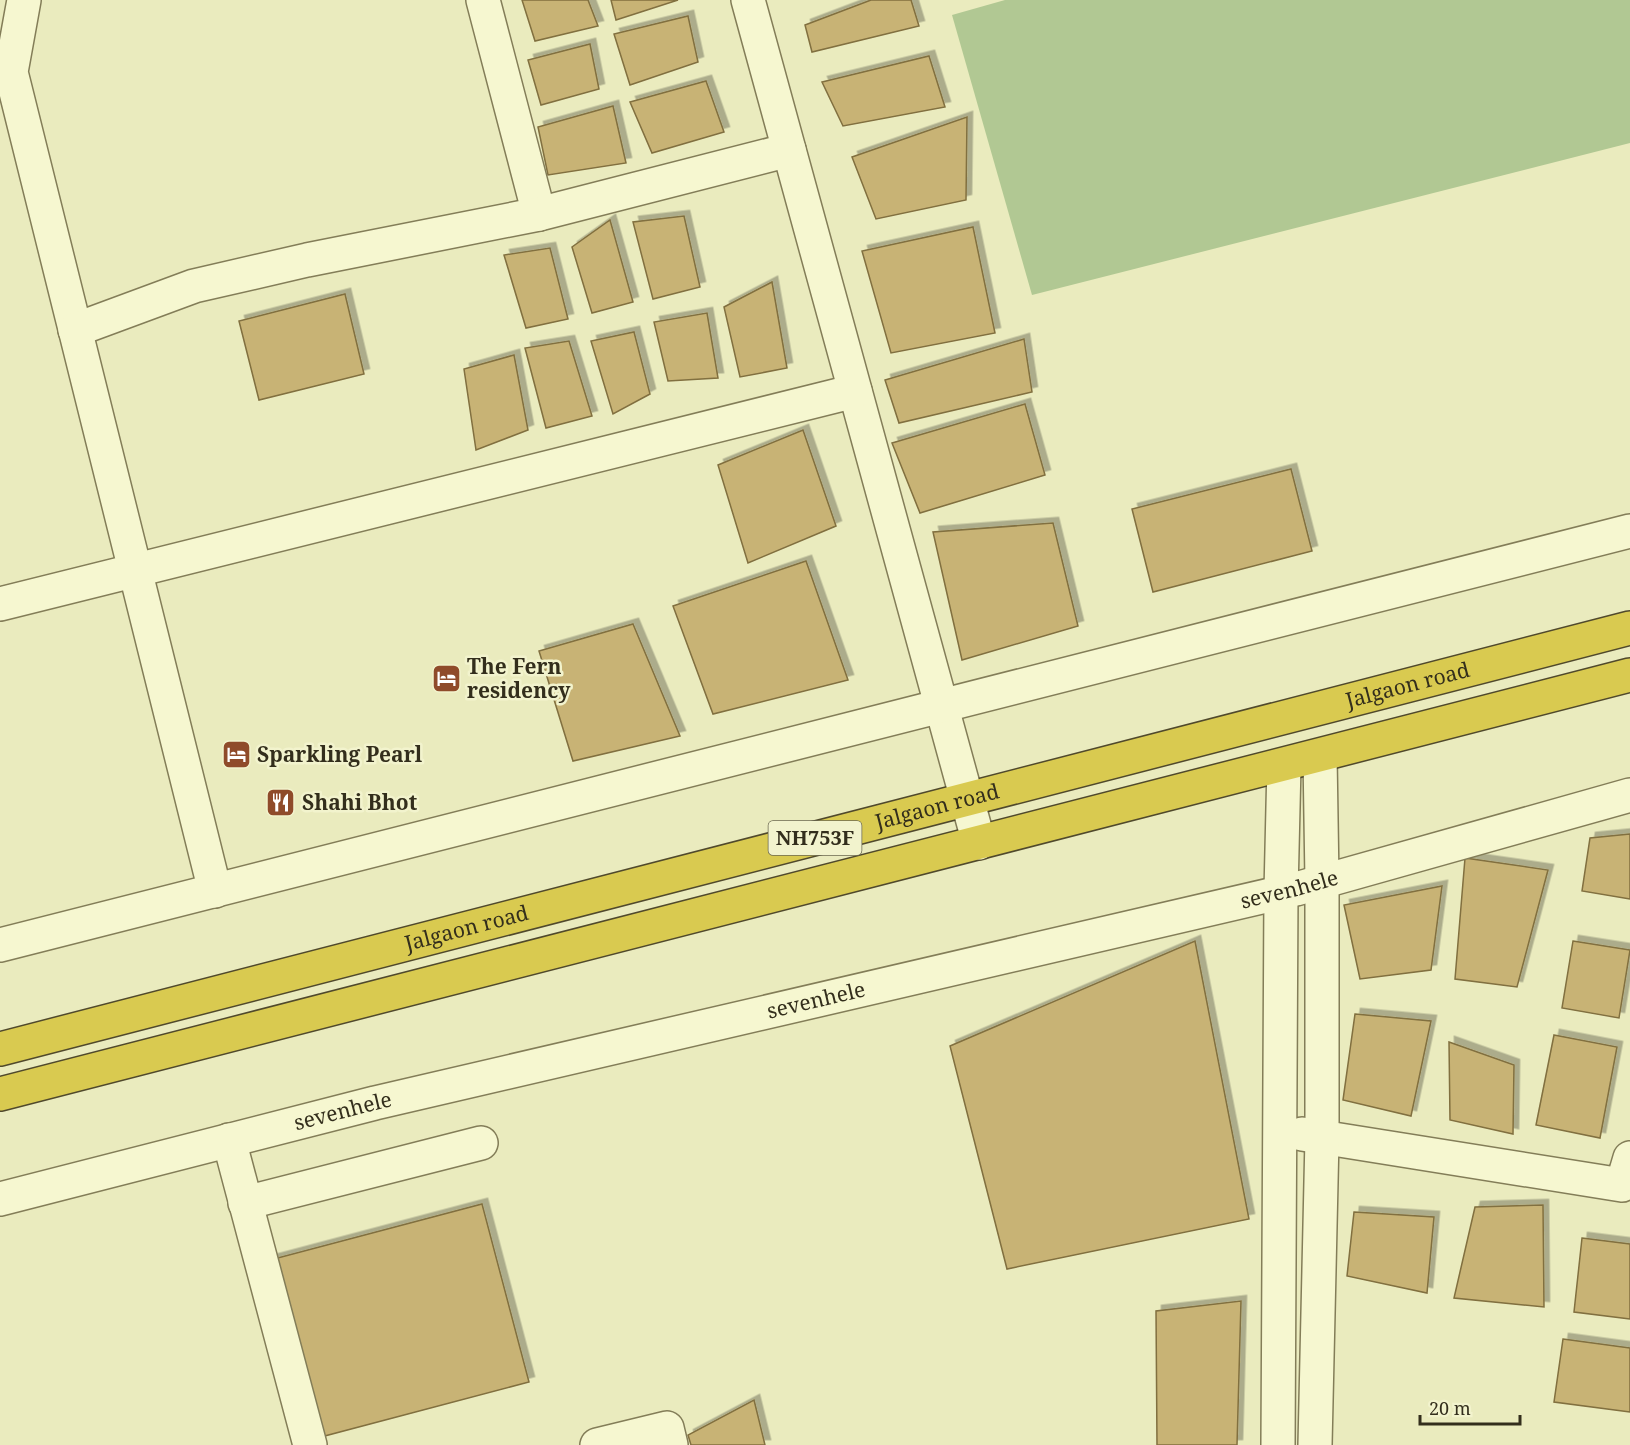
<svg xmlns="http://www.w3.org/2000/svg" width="1630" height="1445" viewBox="0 0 1630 1445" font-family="'Noto Serif',serif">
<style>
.green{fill:#b1c893}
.building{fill:#c8b375;stroke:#816f3f;stroke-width:1.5;filter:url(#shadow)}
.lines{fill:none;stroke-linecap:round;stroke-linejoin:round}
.minor-casing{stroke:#837d58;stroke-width:36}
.highway-casing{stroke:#50492c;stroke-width:36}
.minor{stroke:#f6f7d0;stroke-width:33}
.highway{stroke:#d9ca50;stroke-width:33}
.labels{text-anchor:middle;stroke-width:5;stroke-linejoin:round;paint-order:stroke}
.shield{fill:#f2f3cd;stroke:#6c6951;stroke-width:1.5}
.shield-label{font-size:20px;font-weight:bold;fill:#332e1c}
.poi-label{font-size:21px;font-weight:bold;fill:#332e1c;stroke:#f2f3cd;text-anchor:start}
.street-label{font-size:21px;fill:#332e1c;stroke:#f2f3cd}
</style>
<defs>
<filter id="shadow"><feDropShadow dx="5.5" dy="-5.5" stdDeviation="0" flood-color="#0004"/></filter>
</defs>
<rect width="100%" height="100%" fill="#eaebbe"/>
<polygon class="green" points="1005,0 1630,0 1630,143 1032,295 952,15"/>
<g class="building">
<polygon points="522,0 588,0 598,26 535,41"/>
<polygon points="611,0 678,0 616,20"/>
<polygon points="871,0 911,0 919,26 812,52 805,25"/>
<polygon points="688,16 698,62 630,85 614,34"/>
<polygon points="590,44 599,89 541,105 528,60"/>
<polygon points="929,56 945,107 843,126 822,82"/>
<polygon points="706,81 724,132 652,153 630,102"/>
<polygon points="613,106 626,163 548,175 538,127"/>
<polygon points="967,117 966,200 876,219 852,157"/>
<polygon points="684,216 700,287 653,299 633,222"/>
<polygon points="610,220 633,302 592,313 572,247"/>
<polygon points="973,227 995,333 891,353 862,251"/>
<polygon points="550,248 568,319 526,328 504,255"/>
<polygon points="772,282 787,368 740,377 724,307"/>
<polygon points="345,294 364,374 259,400 239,321"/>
<polygon points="707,313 718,378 668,381 654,322"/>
<polygon points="634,332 650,394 613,414 591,341"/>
<polygon points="1024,339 1032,392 899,423 885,380"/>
<polygon points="569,341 592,416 546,428 525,348"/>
<polygon points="514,355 528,430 476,450 464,369"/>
<polygon points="1025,404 1045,475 920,513 892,443"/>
<polygon points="803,430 836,526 748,563 718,465"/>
<polygon points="1291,469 1312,551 1153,592 1132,509"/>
<polygon points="1053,523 1078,626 962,660 933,532"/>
<polygon points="806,561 848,680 713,714 673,606"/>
<polygon points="633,624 680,736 573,761 539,651"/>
<polygon points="1630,834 1630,899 1582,891 1590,838"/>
<polygon points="1465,858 1548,870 1517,987 1455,979"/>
<polygon points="1442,886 1431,970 1360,979 1344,905"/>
<polygon points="1195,941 1249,1219 1007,1269 950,1046"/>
<polygon points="1573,941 1630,950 1619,1018 1562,1008"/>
<polygon points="1355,1014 1431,1021 1411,1116 1343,1100"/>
<polygon points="1554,1035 1617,1047 1600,1138 1536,1125"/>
<polygon points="1449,1042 1514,1065 1513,1134 1450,1120"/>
<polygon points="482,1204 529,1382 317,1438 270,1260"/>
<polygon points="1543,1205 1544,1307 1454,1298 1475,1207"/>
<polygon points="1354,1212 1434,1217 1427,1293 1347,1276"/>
<polygon points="1582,1238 1630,1244 1630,1319 1574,1312"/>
<polygon points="1241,1301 1237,1445 1157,1445 1156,1311"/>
<polygon points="1563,1339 1630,1348 1630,1412 1554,1402"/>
<polygon points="754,1400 765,1445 691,1445 688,1435"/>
</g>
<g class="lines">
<defs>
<g id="minor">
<polyline points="24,0 11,72 215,891"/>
<polyline points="483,0 539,214"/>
<polyline points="748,0 979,843"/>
<polyline points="75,330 194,286 307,260 539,214 789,150"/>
<polyline points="0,604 855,391"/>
<polyline points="0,945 1630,531"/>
<polyline points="1302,1134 1622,1185 1630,1158"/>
<polyline points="229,1140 310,1445"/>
<path id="s1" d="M0,1199L375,1103L1296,889L1630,795"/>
<polyline points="245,1203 481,1143"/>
<polyline points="597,1445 667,1428 671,1445"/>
<polyline points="1278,1445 1281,892 1284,765"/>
<polyline points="1315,1445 1322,1138 1322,881 1320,756"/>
</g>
<g id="highway">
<path id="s2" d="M0,1049L1630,628"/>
<polyline points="0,1094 1630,675"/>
</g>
</defs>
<use href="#minor" class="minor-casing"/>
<use href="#highway" class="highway-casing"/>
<use href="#minor" class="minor"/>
<use href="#highway" class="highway"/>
</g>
<defs>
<symbol id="hotel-square" viewBox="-11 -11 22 22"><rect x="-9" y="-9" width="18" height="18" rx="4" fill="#8f4b2a" stroke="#f2f3cd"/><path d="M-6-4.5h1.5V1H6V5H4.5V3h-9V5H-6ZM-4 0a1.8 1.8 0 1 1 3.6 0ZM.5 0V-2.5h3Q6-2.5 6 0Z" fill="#fff"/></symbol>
<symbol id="restaurant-square" viewBox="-11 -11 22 22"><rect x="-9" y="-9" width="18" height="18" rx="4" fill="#8f4b2a" stroke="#f2f3cd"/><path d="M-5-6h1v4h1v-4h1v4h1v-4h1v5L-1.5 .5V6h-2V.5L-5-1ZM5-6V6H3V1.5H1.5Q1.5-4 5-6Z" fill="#fff"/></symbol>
</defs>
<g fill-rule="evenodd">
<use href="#hotel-square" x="430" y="662" width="33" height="33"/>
<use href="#hotel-square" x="220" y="738" width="33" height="33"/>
<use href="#restaurant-square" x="264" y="786" width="33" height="33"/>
</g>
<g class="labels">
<rect class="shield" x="768.5" y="821" width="93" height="34" rx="4.5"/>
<g class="shield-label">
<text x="815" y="845">NH753F</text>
</g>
<g class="poi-label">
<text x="467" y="674">The Fern<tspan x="467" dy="24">residency</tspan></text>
<text x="257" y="762">Sparkling Pearl</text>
<text x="302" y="810">Shahi Bhot</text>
</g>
<g class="street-label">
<text dy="7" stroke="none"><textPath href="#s2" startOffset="1454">Jalgaon road</textPath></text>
<text dy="7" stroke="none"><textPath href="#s2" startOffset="968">Jalgaon road</textPath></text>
<text dy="7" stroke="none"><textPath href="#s1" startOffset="1326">sevenhele</textPath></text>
<text dy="7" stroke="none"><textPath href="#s2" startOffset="482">Jalgaon road</textPath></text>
<text dy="7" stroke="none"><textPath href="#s1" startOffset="840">sevenhele</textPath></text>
<text dy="7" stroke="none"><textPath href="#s1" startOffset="354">sevenhele</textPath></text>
</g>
</g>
<path d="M1420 1415v9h100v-9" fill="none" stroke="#332e1c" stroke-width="3"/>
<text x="1429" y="1415" font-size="18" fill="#332e1c" stroke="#f2f3cd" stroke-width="4.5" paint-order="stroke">20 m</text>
</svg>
